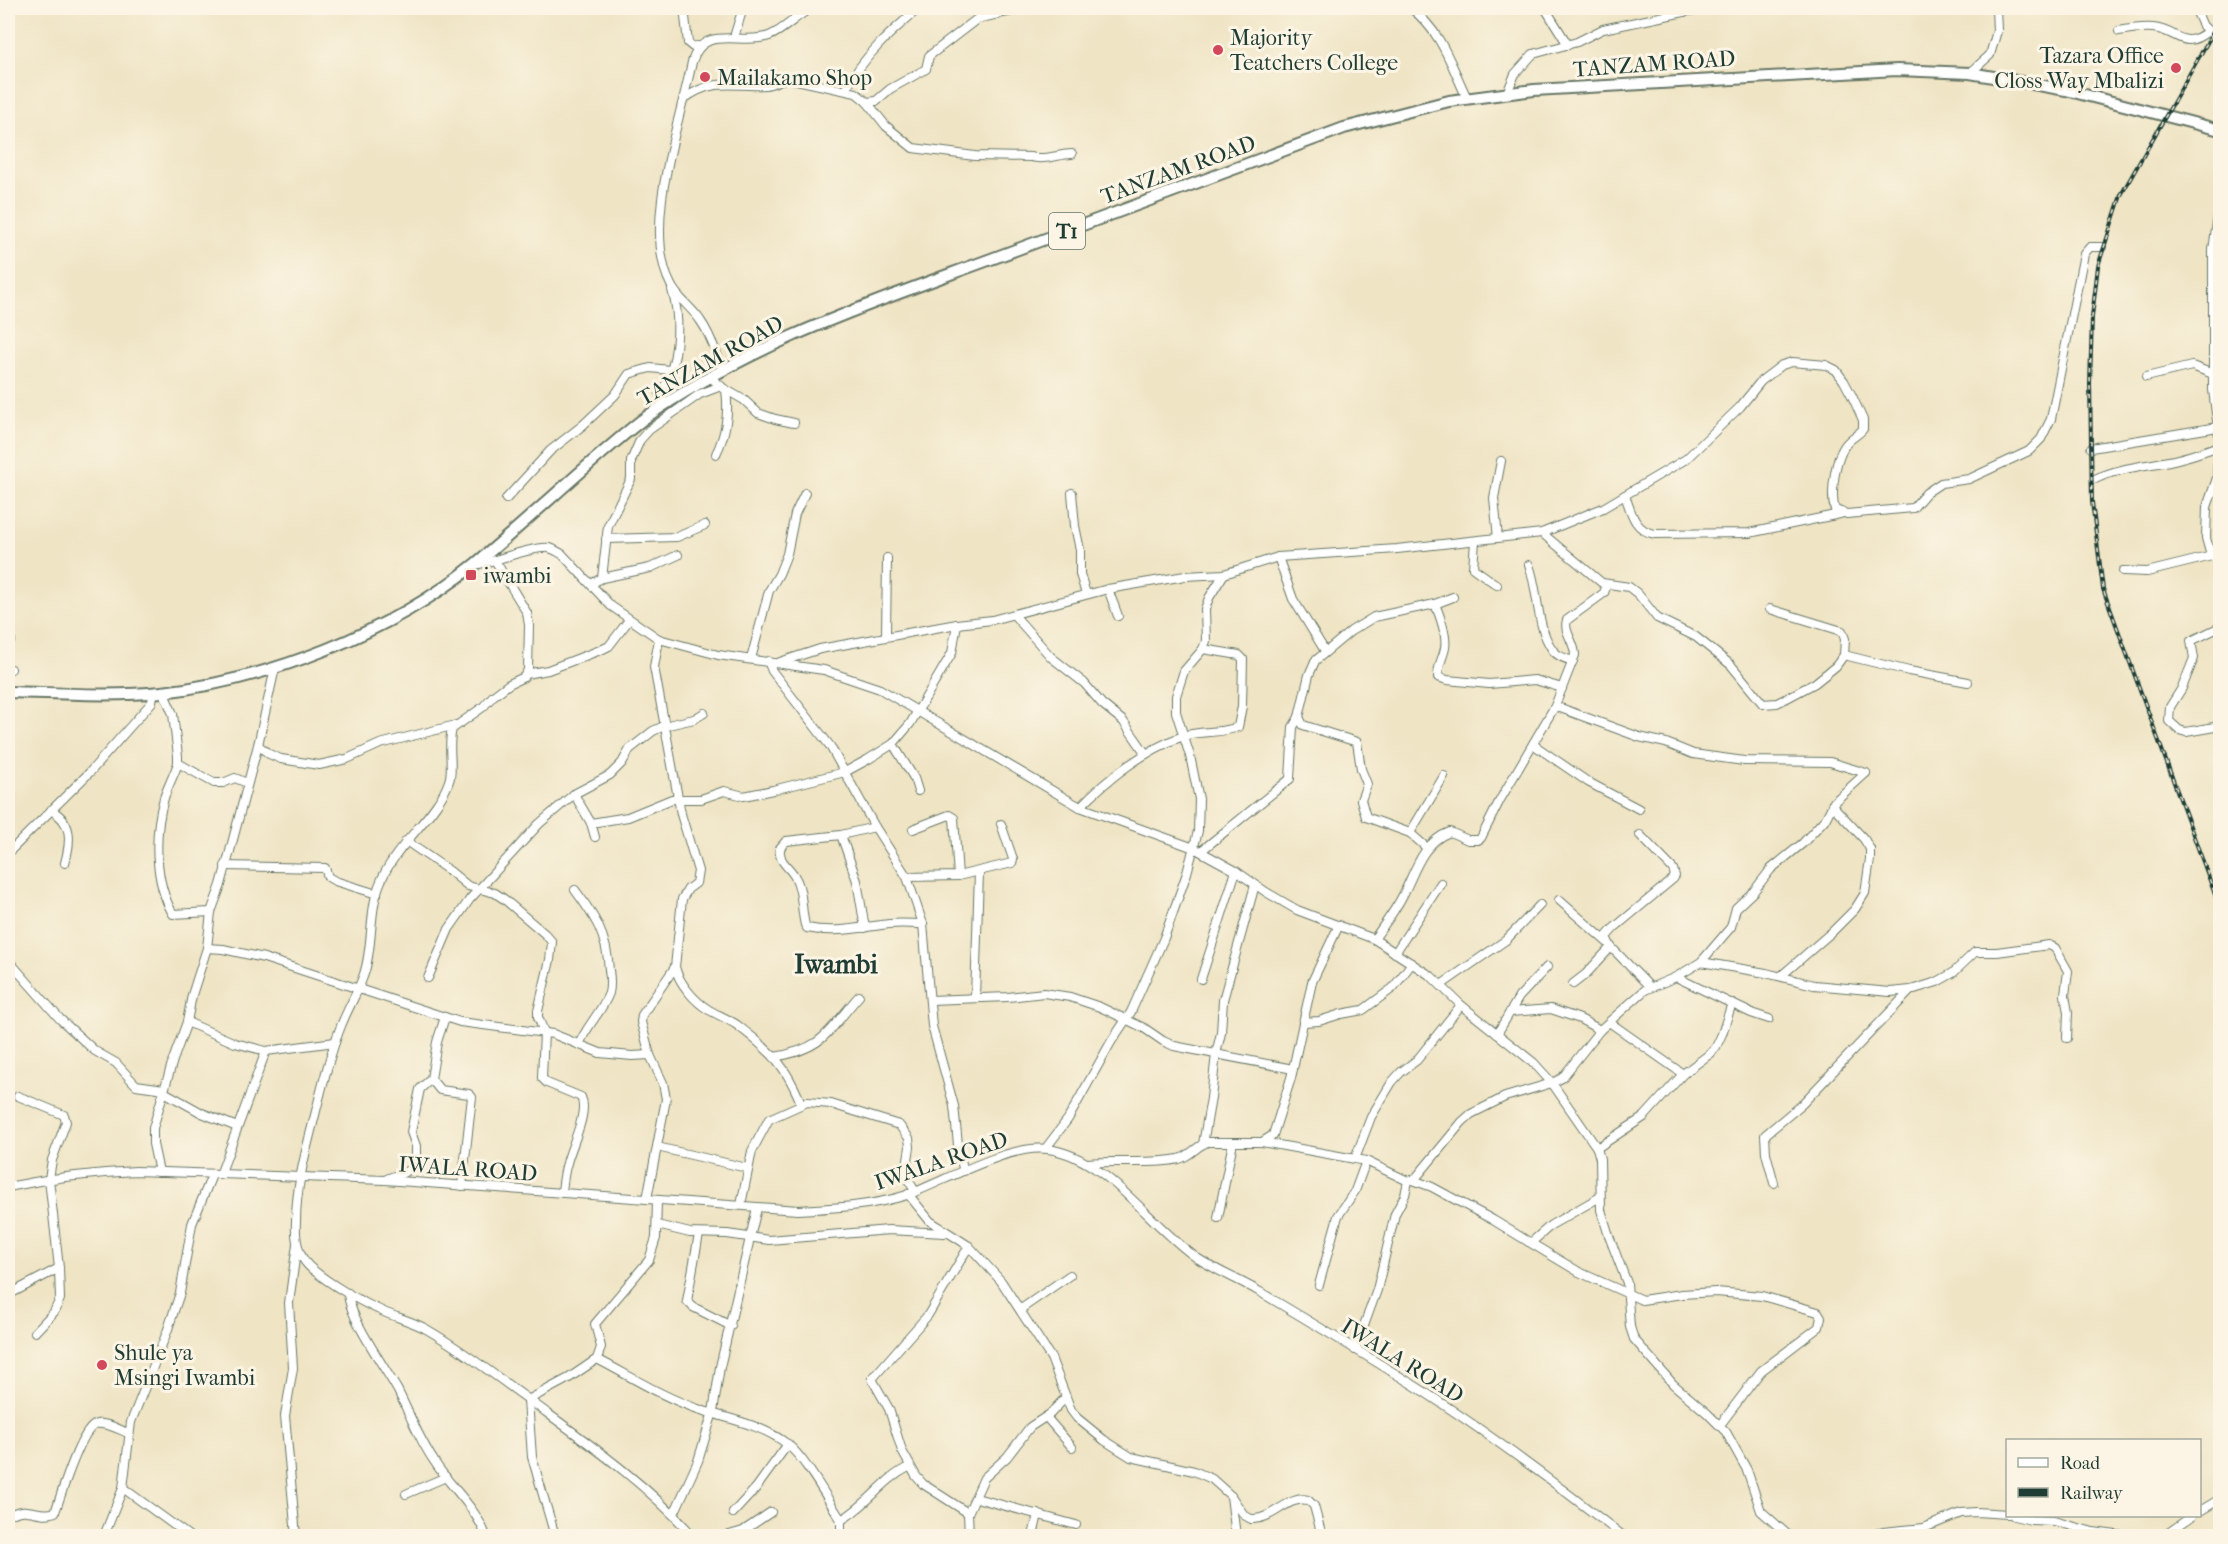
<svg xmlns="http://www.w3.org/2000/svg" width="2228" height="1544" viewBox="0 0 2228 1544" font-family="'IM FELL French Canon',serif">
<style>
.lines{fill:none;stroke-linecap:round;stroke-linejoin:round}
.minor-casing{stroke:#687766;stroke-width:10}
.highway-casing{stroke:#687766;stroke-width:14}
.minor{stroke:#fff;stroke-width:8}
.highway{stroke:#fff;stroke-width:10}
.rail-casing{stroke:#1f3d34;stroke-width:4}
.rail{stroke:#fcf5e5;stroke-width:1.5;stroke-dasharray:4.5;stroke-linecap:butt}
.poi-dot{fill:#d1495b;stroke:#fcf5e5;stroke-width:2}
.labels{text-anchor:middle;stroke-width:6;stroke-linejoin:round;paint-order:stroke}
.shield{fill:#fcf5e5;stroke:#617469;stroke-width:1.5}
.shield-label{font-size:21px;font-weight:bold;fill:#1f3d34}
.poi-label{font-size:22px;fill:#1f3d34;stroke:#fcf5e5;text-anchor:start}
.street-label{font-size:22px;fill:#1f3d34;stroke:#fcf5e5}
.quarter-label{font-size:26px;font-weight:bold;fill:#1f3d34;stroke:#fcf5e5}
</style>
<rect width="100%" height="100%" fill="#fcf5e5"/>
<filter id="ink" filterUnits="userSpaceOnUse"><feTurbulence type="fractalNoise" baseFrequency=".0167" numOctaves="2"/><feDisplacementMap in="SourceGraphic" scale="12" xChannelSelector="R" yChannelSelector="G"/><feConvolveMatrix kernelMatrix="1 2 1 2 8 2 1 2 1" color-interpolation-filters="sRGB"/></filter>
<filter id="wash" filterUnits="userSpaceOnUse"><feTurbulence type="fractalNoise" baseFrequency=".008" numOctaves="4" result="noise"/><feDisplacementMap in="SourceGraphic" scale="24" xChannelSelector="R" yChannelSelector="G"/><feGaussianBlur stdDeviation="1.35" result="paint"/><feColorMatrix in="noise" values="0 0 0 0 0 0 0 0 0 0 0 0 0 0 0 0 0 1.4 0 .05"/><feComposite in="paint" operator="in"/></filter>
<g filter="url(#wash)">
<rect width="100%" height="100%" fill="#efe4c4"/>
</g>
<g filter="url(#ink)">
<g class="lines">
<defs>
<g id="minor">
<polyline points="684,8 688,43 693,47 697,46"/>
<polyline points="901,8 910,14"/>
<path d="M1411,8C1443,34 1450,63 1467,98"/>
<polyline points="1545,8 1568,45"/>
<polyline points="2195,8 2203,26 2220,42"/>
<path d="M2119,31C2130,29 2142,27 2153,28C2178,30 2182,52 2208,31"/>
<polyline points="734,37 743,8"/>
<polyline points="1970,73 1990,55 1997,31 1996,8"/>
<path d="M846,90C862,57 891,32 919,8"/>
<polyline points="1507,93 1515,74 1533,54 1577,42 1603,29 1703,8"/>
<path d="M684,99C713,77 733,87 765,85C775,84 782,77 792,79L856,93L867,102L886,126L913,148L975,156L1031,157C1044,161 1059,154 1072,154"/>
<polyline points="867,102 876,101 890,89 926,69 929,56 977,19 1025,8"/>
<path d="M723,370C716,353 711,335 700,320C692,308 678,299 671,285C641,228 680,122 692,62C704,23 740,46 769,36C785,30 796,15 812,8"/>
<polyline points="710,377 723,388 744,400 758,413 775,419 794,423"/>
<polyline points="2146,377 2192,366 2213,374"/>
<path d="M663,405L660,394C662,389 667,384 669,378C678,351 681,317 672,290"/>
<polyline points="2091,448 2218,427"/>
<path d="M716,454C726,434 729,412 726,390"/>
<path d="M2095,479C2119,468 2143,466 2169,461C2185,458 2202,452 2219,446"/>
<polyline points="1072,493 1075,526 1080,550 1080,574 1086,594"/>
<path d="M1625,495C1631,513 1635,531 1655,534L1749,533L1840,514"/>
<polyline points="506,499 550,451 583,425 615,395 629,374 650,368 670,370"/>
<polyline points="1542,533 1602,583 1629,587 1638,594 1657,618 1696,637 1731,665 1763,704 1777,703 1787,698 1815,683 1836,666 1844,655 1845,639 1842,631 1770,609"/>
<polyline points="1498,538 1494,498 1501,461"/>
<polyline points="606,539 677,537 705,525"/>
<polyline points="1475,541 1473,568 1497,585"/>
<polyline points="2211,556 2206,538 2207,507 2217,478 2219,436 2213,390 2213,250 2220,202"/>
<polyline points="1278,557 1293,599 1325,651"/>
<path d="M496,562L527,613L529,625L528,670L524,677L509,684L493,696L483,707L452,729C447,747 454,769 449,781C438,815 396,844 381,881C368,910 374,944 364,974C358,992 348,1008 341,1026C330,1053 324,1080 317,1107C308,1144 296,1183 296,1221C295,1238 298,1258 312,1269C331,1285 361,1302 384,1312C398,1318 414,1322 428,1330C464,1351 498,1378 532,1402C588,1443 647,1484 693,1536"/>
<path d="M475,565C493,562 534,546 549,548C554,549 558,552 562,554L611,606L659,639L718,655L824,670L880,689L1080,807L1194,848L1236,871L1266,892L1297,910L1374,939L1431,976L1461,1005L1534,1063L1552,1083L1597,1148L1600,1159L1601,1210L1609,1236L1627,1283L1630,1327L1634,1339L1673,1384L1707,1413L1726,1432L1747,1470L1761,1511L1789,1536"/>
<path d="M1529,565C1539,592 1536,626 1552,649C1556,656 1566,659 1573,661"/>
<polyline points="2123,571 2147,572 2220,554"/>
<polyline points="602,578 650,568 678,555"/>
<polyline points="591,584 602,578 608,526 631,479 631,461 640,440 649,430 700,394 721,386"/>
<polyline points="1108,589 1118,616"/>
<path d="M1435,604C1440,616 1447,636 1445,648C1443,659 1438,663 1438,677L1447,680L1489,684L1535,680L1562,688"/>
<polyline points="1014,615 1051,657 1084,683 1102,704 1123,721 1146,754"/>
<polyline points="2220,627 2191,641 2194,658 2182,688 2170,707 2169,721 2179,730 2186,732 2220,726"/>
<polyline points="886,636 887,558"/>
<polyline points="8,640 11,640"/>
<polyline points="1844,655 1909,671 1968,682"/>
<polyline points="751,659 769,591 779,574 787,554 795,514 805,493"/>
<polyline points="768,661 772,671 830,746 875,827 907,877 923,924 932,1026 954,1106 959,1154 964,1171"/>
<path d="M780,662L820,649L957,624L992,620L1108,589L1185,576L1224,574L1278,557L1397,549L1542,533L1603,508L1686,459L1740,407L1761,381L1782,365L1792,362L1826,365L1836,370L1844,381L1852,396L1863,420V429C1859,434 1853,437 1849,441C1835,453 1830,494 1835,510L1847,514L1913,508L1926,493L1941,483L1969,479L2029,451L2041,439L2051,419L2084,254L2090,247H2102"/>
<polyline points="8,669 11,669"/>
<polyline points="526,674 548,670 603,649 609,646 629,620"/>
<path d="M163,691L173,714L178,756V763C174,775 168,786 164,798C154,834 154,881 173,914L211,912"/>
<polyline points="1555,706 1639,737 1666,743 1693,754 1744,761 1830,762 1866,773"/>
<polyline points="893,744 914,778 918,791"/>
<polyline points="258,745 269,754 281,759 319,765 347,759 380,744 456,725"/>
<polyline points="1534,745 1588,782 1639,809"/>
<polyline points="178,763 214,783 223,783 235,778 247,783"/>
<polyline points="574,794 591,823 595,837"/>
<path d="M1080,807C1108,778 1145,750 1183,736C1201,730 1221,734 1238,727L1242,706L1243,659L1239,655L1203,649"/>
<path d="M51,810C73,822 71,841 65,863"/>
<polyline points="591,823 628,817 672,799 701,799 724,791 744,796 773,790 845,772 867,760 893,744 910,724 952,653 957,624"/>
<path d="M875,827L841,835L786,841L780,848C778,862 789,866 795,877C803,890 801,910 805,925L807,928C834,934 862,927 889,924C901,923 912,924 923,924"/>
<polyline points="913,829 949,815 954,818 958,876"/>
<polyline points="1410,833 1444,776"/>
<polyline points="841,835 857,881 865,928"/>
<polyline points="1640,835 1673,869 1675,876 1673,879 1614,928 1606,937 1611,947 1650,987"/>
<path d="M406,841L451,872L468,886L495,893L504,899L545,934L552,942L550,960L538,1011V1017L544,1032L542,1078L547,1083L581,1097C589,1113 571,1146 567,1163C564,1172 563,1183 562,1192"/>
<polyline points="1427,848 1410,833 1366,817 1361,800 1367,784 1361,769 1357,742 1303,725 1299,717 1309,675 1315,661 1351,631 1374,617 1435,604 1453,597"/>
<polyline points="1201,851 1290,779 1293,727 1299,717"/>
<polyline points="8,853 90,772 152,702 153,695 156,692"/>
<polyline points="225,866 325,868 328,877 335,881 377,894"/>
<polyline points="907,877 958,876 1012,863 1013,859 1001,824"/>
<path d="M575,890C595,917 607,935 609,970C610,977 611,985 609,993C602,1012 586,1026 579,1045"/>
<polyline points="1559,900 1608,943"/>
<path d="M1374,939C1384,925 1395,911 1403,895C1415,872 1422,842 1450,832L1468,840H1478L1481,838L1500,800L1555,706L1575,655C1575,642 1563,632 1567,620L1604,593L1607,584"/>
<polyline points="207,948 223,949 264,958 460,1022 553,1034 600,1053 632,1056 650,1055"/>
<polyline points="1395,953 1441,883"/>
<polyline points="8,960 60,1019 95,1051 116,1063 136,1085 164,1089"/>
<polyline points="1701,962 1766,973 1814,985 1890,992 1911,990 1937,982 1953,973 1975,952 1997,952 2049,945 2055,948 2068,971 2065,995 2068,1013 2067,1038"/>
<path d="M675,967C679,983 694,1001 709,1010C718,1015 728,1019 737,1025C749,1034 762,1045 772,1055C785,1068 794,1086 801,1103"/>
<polyline points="1781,976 1833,931 1855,909 1865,893 1870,859 1870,849 1864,839 1832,805"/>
<polyline points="1676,977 1751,1013 1769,1019"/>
<polyline points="428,978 449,929 470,899 539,824 574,794 610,775 622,763 630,749 653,731 664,726 694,719 704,713"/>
<polyline points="1201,979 1236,871"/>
<polyline points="1573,984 1586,974 1611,947"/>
<polyline points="1441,985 1506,940 1540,905"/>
<polyline points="975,998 979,872"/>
<polyline points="930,1000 1008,997 1044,993 1070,997 1100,1007 1144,1028 1163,1041 1174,1046 1293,1069"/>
<polyline points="1510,1012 1551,1009 1580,1019 1600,1030"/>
<polyline points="187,1022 235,1043 266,1051 335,1042"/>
<polyline points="1303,1022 1319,1021 1341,1014 1363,1010 1393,988 1412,963"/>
<polyline points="1609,1022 1683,1074"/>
<polyline points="1497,1034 1519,997 1547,967"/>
<path d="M774,1057C824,1049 828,1031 859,996"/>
<polyline points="431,1079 440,1090 469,1094 472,1097 462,1186"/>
<polyline points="164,1092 202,1113 237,1127"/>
<polyline points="18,1096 64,1115 66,1122 52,1160 49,1179 59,1268 60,1299 54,1312 35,1332"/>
<polyline points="1262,1142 1366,1161 1408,1181 1415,1179 1462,1122 1471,1114 1505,1097 1552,1083 1562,1078 1600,1030 1645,990 1676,977 1701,962 1731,927 1736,908 1754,891 1771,869 1803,843 1826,818 1834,802 1866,773"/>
<polyline points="1203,1144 1211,1098 1216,1054 1221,1033 1223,1000 1255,885"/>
<polyline points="657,1147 747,1168"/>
<polyline points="1046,1148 1068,1119 1111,1042 1131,1012 1164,938 1187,873 1198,831 1199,799 1190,756 1176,712 1176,696 1184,671 1203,649 1206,641 1205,609 1209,598 1224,574"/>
<polyline points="1597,1148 1644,1117 1683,1074 1711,1053 1716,1047 1722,1034 1732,1003"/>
<polyline points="1355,1159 1371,1117 1392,1082 1401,1072 1417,1060 1461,1005"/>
<path d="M1088,1163C1118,1160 1149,1165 1179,1159C1191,1156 1197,1145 1208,1142H1262L1273,1135L1291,1078L1312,982L1339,925"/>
<polyline points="159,1172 153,1144 153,1128 173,1060 187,1022 192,995 207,948 211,912 221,885 258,745 275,668"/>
<polyline points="220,1175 266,1051"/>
<path d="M385,1180C395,1174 409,1174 416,1163V1146L411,1132L420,1089L431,1079L437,1042L445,1017"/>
<polyline points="1413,1180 1432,1187 1493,1220 1529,1242 1533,1241 1551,1225 1600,1197"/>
<polyline points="1774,1183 1766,1153 1765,1135 1802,1104 1911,990"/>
<path d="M8,1187C50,1178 93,1173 136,1171L385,1180L798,1210C835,1208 872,1206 907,1195C943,1182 1011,1143 1048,1149C1107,1157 1149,1225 1197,1258C1217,1271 1240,1280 1260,1292C1311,1322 1362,1353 1412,1384C1485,1430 1555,1483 1623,1536"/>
<path d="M908,1194L930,1221L969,1246L1001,1281L1051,1358L1071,1410L1077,1418L1104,1440L1131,1457L1194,1471L1212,1479L1231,1496L1244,1515L1251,1519C1272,1521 1288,1495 1308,1500L1314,1506L1322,1536"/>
<polyline points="647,1199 666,1099 663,1083 650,1055 641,1022 642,1015 675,967 682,899 688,889 696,883 698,871 681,814 654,667 659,639"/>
<polyline points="741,1205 752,1151 769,1119 807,1102 831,1104 899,1125 909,1138 910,1147 906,1172 907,1178 915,1191"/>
<polyline points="1218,1218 1233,1142"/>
<polyline points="657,1225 690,1233 727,1234 769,1240 889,1230 944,1233"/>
<polyline points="699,1234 687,1301 693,1307 731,1326"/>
<polyline points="1529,1242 1579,1272 1642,1300 1682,1294 1716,1292 1762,1296 1818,1312 1821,1317 1819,1327 1761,1371 1720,1425"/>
<polyline points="1319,1285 1338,1216 1355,1191 1366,1161"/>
<path d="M348,1293C349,1318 385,1367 398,1391C410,1415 419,1439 434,1461C450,1487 476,1507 486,1536"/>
<polyline points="8,1295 59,1268"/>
<polyline points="1021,1309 1070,1275"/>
<polyline points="1355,1350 1377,1290 1395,1214 1405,1195 1408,1181"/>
<path d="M597,1359C632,1377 664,1398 701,1410C729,1419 763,1425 787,1444C804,1457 826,1496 838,1515L841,1520V1536"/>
<polyline points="1046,1417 1072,1447"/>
<polyline points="123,1488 189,1536"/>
<polyline points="406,1494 446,1477"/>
<polyline points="1231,1496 1236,1536"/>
<polyline points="976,1498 1076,1525"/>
<polyline points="2200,1511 2220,1499"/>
<path d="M14,1513C27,1506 42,1518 55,1512C61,1496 81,1427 97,1424C106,1422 120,1430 128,1433"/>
<polyline points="733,1513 756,1488 788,1444"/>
<polyline points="968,1513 923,1484 916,1476 902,1451 889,1409 872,1379 928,1315 969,1246"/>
<polyline points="674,1514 698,1461 713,1412 720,1367 757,1208"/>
<polyline points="2014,1516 2031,1520 2054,1521 2093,1532 2124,1536"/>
<path d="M841,1520C867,1506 883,1479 909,1467"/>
<polyline points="104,1536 123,1488 131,1422 167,1332 180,1293 192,1224 212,1175"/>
<polyline points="296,1536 285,1416 293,1368 289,1303 297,1244"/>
<polyline points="555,1536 532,1457 528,1400 569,1378 597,1359 601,1347 595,1324 649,1260 656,1238 657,1200"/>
<polyline points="726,1536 743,1531 771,1512"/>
<polyline points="969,1536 968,1513 984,1478 1007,1457 1030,1427 1050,1414 1066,1397"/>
<polyline points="1033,1536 1038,1514"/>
<polyline points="1866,1536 1883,1532 1924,1528 1961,1513 1976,1512 2008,1514"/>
<polyline points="2164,1536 2192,1516"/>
</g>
<path id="highway" d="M8,692C59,693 110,697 162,692C268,680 390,633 474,565C531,518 584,466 642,420C746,346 864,306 983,262C1103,217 1224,173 1344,128L1449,101L1534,90L1897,70L1970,73L2005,79L2066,90L2220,130"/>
</defs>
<use href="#minor" class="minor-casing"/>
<use href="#highway" class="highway-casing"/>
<use href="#minor" class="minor"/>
<use href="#highway" class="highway"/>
<defs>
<polyline id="rail" points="2220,20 2121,195 2098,266 2092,317 2090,384 2092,502 2103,589 2220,908"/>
</defs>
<use href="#rail" class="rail-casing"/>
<use href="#rail" class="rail"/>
</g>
</g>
<g class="poi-dot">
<circle cx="1218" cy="50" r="6"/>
<circle cx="2176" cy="68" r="6"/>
<circle cx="705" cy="77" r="6"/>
<rect x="465" y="569" width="12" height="12" rx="3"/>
<circle cx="102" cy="1365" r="6"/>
</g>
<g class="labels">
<rect class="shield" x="1049" y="213" width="36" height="36" rx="4.5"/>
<g class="shield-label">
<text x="1067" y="238">T1</text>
</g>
<g class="poi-label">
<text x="1230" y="45">Majority<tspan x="1230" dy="25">Teatchers College</tspan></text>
<text x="2164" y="63" text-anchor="end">Tazara Office<tspan x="2164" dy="25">Closs Way Mbalizi</tspan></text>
<text x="717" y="85">Mailakamo Shop</text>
<text x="483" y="583">iwambi</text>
<text x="114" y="1360">Shule ya<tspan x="114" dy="25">Msingi Iwambi</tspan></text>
</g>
<g class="street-label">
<text transform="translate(1654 63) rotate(-4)" y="8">TANZAM ROAD</text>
<text transform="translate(1178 169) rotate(-20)" y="8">TANZAM ROAD</text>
<text transform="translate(710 360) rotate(-29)" y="8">TANZAM ROAD</text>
<text transform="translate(941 1160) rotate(-19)" y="8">IWALA ROAD</text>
<text transform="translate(468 1168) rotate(4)" y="8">IWALA ROAD</text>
<text transform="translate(1403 1360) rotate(32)" y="8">IWALA ROAD</text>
</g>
<g class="quarter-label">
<text x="836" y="973">Iwambi</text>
</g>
</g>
<rect width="2228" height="1544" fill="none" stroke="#fcf5e5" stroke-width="30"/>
<rect x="2006" y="1439" width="195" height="78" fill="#fcf5e5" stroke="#a4ab9e" stroke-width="1.5"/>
<rect x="2018" y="1458" width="30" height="9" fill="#ffffff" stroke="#a4ab9e" stroke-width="1.5"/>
<text x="2060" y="1469" font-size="18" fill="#1f3d34">Road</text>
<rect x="2018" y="1488" width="30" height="9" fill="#1f3d34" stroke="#a4ab9e" stroke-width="1.5"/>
<text x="2060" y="1499" font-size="18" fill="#1f3d34">Railway</text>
</svg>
